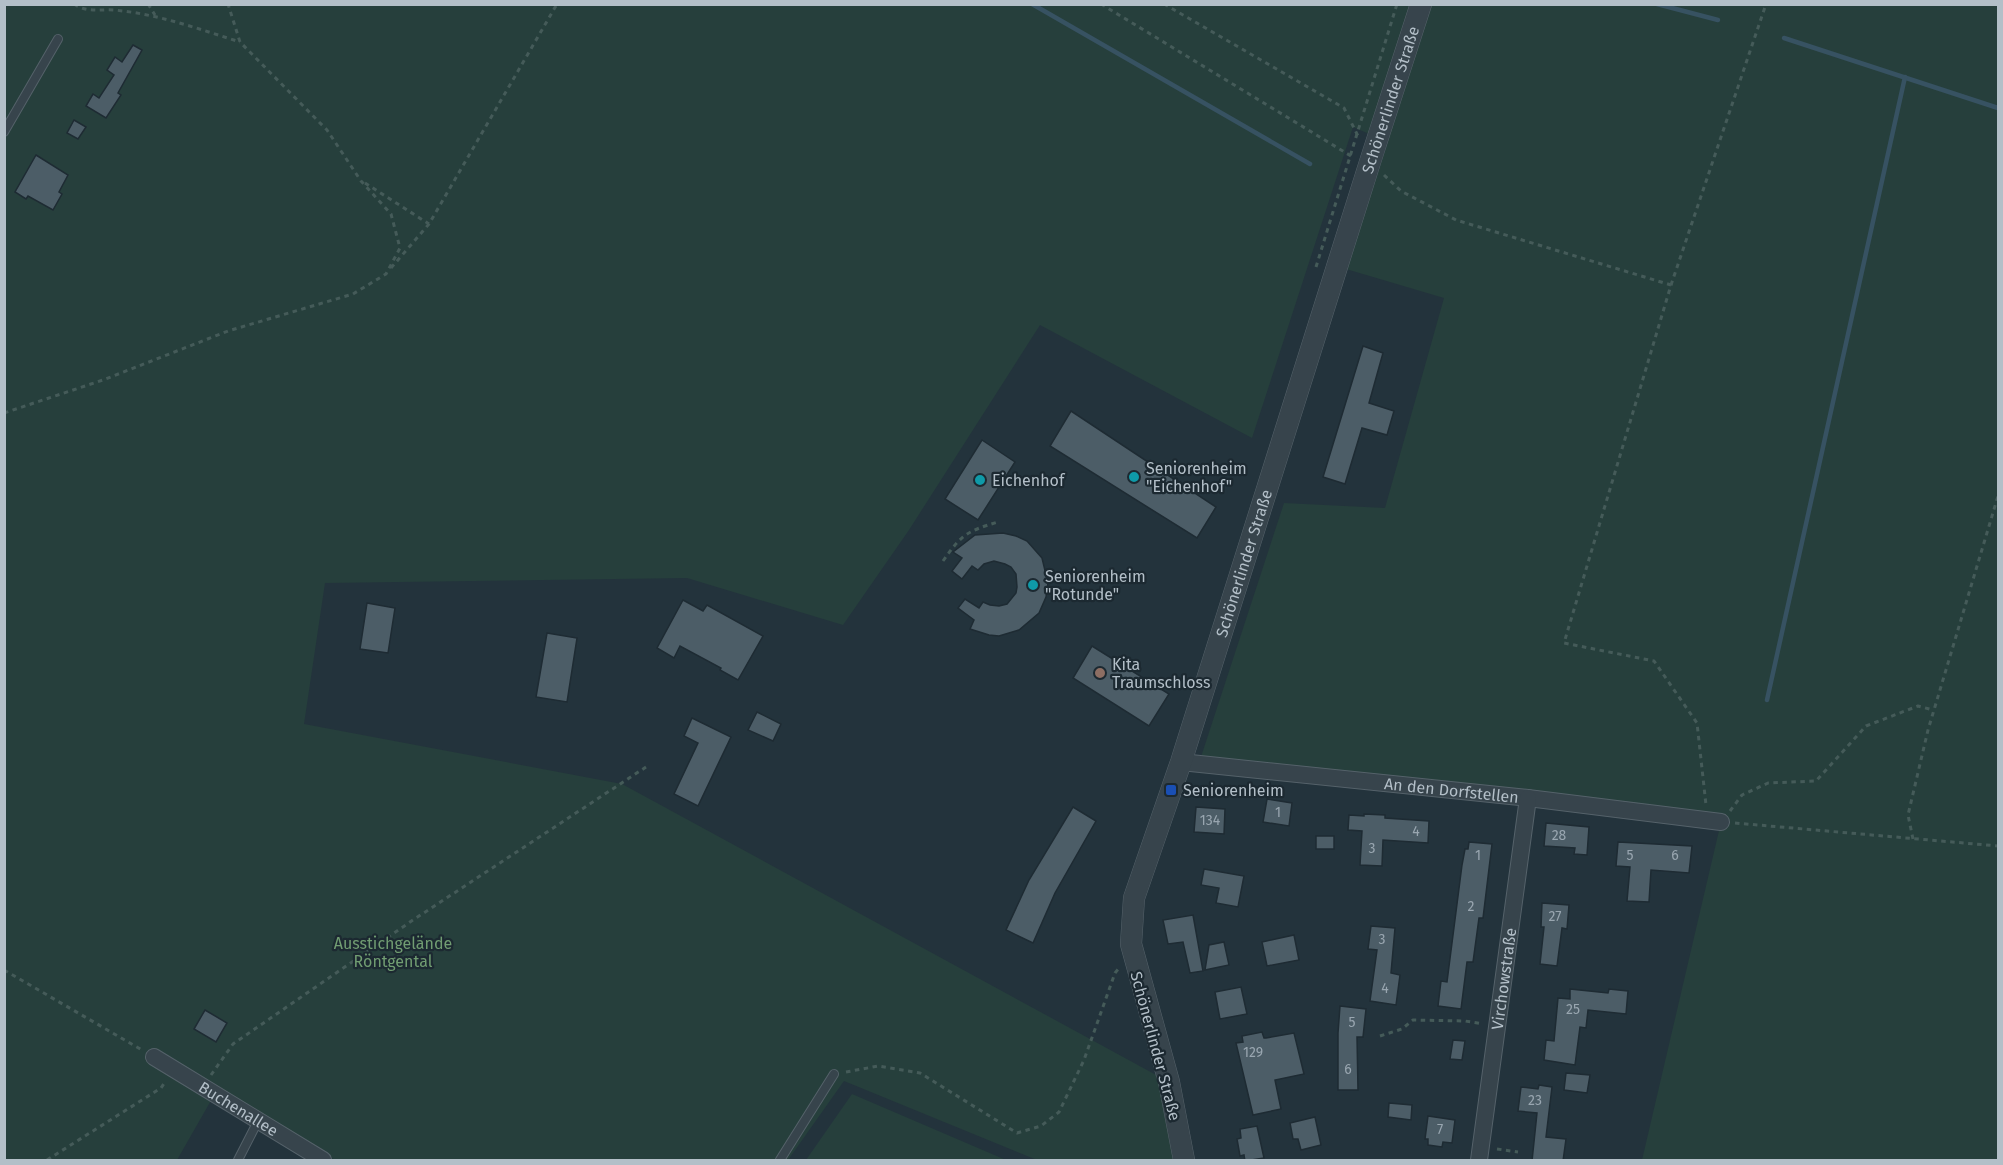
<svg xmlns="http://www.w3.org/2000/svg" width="2003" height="1165" viewBox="0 0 2003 1165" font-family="'Fira Sans',sans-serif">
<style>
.green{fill:#263f3c}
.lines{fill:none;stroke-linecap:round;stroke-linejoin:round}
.stream{stroke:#375262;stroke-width:4.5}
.building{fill:#4c5d67;stroke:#1e2b33;stroke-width:1.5}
.service-casing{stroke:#55626a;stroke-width:10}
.minor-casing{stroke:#55626a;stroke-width:18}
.tertiary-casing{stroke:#55626a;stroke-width:22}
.path{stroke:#455b59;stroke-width:3;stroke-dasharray:4.5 4.5;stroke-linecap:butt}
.service{stroke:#37444c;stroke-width:8}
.minor{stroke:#37444c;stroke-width:16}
.tertiary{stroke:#37444c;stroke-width:21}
.culture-dot{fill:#0f9aa8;stroke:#1c2931;stroke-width:2}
.education-dot{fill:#8d6e63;stroke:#1c2931;stroke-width:2}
.transit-dot{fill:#1a4fb4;stroke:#1c2931;stroke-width:2}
.labels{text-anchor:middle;stroke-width:4.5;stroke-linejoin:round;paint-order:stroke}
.number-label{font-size:14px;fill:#99a6b0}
.street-label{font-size:16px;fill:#b3bfc8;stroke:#1c2931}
.poi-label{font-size:16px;fill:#b3bfc8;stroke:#1c2931;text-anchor:start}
.park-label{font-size:16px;fill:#719d72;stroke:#1c2931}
</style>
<rect width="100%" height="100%" fill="#23333c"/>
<g class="green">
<polygon points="5,5 1998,5 1998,1160 1642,1160 1721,822 1199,763 1284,503 1385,508 1444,298 1346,269 1388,142 1353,127 1252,438 1040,325 909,530 843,625 687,578 325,583 304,724 622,784 1169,1082 1184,1160 1037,1160 844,1081 788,1160 335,1160 217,1090 177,1160 5,1160"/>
<polygon points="852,1094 1006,1160 806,1160"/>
</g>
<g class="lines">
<g class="stream">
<polyline points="1032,4 1310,164"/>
<polyline points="1657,4 1718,20"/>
<polyline points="1784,38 1998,108"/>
<polyline points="1767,700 1905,77"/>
</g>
</g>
<g class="building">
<polygon points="133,45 142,50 118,93 121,95 106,118 86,106 93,94 99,98 114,75 107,70 115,57 122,62"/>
<polygon points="74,120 86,127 78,139 67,133"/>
<polygon points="36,155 68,175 59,192 62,194 53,210 28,196 26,199 15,192"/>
<polygon points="1363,346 1383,353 1369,403 1394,411 1387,435 1362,428 1345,484 1323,477"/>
<polygon points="1071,411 1216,507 1197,538 1050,446"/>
<polygon points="982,440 1015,462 978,520 945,499"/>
<polygon points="1003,533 1016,536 1027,541 1042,558 1048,583 1046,597 1039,613 1019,630 999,636 989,635 970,629 974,620 958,608 965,599 979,608 983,602 990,605 999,606 1007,604 1016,593 1017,587 1016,574 1011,567 1005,564 994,561 984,564 978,570 972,566 962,579 952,571 962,558 953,552 975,535"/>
<polygon points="683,600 703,611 707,605 763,636 738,680 720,670 721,668 680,646 674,658 657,648"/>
<polygon points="367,603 395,608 388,653 360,649"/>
<polygon points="547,633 577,638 567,702 536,697"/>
<polygon points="1092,646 1169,694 1149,726 1073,678"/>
<polygon points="757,712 781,724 773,741 748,730"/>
<polygon points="692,718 731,737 698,806 674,794 698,743 684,736"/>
<polygon points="1267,799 1292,803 1289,826 1263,822"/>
<polygon points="1073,807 1096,821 1055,893 1033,943 1006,930 1029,880"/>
<polygon points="1196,807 1225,809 1224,834 1194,832"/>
<polygon points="1364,814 1385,815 1385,818 1429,821 1428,843 1383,840 1382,866 1360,865 1362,831 1348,830 1349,815 1364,816"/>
<polygon points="1546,823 1589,827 1587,855 1574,854 1575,848 1544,846"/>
<rect x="1316" y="836" width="18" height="13"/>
<polygon points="1469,842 1492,844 1483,918 1479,918 1473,962 1467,962 1461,1009 1438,1006 1441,981 1447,982 1462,865 1465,849 1468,849"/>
<polygon points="1618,842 1692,846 1689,873 1651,870 1649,902 1627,901 1630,867 1616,866"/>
<polygon points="1204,869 1244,876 1238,907 1216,903 1219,888 1201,885"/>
<polygon points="1542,903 1569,905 1567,929 1562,928 1557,966 1540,964 1544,927 1541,927"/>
<polygon points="1193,915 1203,971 1190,973 1183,942 1168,944 1163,920"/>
<polygon points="1371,926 1395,928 1391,973 1400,975 1396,1005 1370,1001 1377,950 1368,949"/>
<polygon points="1294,935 1299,960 1267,966 1262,942"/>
<polygon points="1224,942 1229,965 1205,970 1209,945"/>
<polygon points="1241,987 1247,1014 1220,1019 1215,992"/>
<polygon points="1570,989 1608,993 1609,989 1628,991 1626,1014 1588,1010 1586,1028 1580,1027 1575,1065 1544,1060 1546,1040 1554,1041 1558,998 1570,999"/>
<polygon points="1340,1006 1366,1009 1363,1037 1357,1037 1358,1090 1338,1090 1338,1033"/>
<polygon points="205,1010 227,1023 216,1042 194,1029"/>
<polygon points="1262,1032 1264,1038 1266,1038 1294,1033 1304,1074 1275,1080 1281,1109 1253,1115 1236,1043 1243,1042 1242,1036"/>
<polygon points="1453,1040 1465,1041 1462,1060 1450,1059"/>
<polygon points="1566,1073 1590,1075 1587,1093 1564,1090"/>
<polygon points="1539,1085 1552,1087 1546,1137 1566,1139 1563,1161 1532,1161 1537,1113 1518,1111 1521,1087 1538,1089"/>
<polygon points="1389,1103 1412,1105 1411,1120 1388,1117"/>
<polygon points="1428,1116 1455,1120 1452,1143 1443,1142 1442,1147 1428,1145 1428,1139 1425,1139"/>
<polygon points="1315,1117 1321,1145 1301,1150 1298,1139 1293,1139 1290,1123"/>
<polygon points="1257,1126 1264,1158 1245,1161 1244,1155 1240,1156 1237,1139 1241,1138 1240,1129"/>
</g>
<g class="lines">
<defs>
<g id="service">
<polyline points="4,132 58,39"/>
<polyline points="238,1160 259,1119"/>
<polyline points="780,1160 834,1074"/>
</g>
<g id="minor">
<path id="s1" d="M1181,762L1528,798L1721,822"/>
<path id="s2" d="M154,1057L323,1160"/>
<path id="s3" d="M1479,1160L1528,798"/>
</g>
<g id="tertiary">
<path id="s4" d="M1184,1160L1169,1082L1131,944L1134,898L1181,762L1370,162L1421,4"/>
</g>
</defs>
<use href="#service" class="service-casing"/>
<use href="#minor" class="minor-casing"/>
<use href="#tertiary" class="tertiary-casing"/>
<g class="path">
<path d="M74,4C87,13 100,9 114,10C158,14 199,29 240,42"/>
<polyline points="148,4 155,15"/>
<polyline points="1101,4 1351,156"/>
<polyline points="1164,4 1344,108 1359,138"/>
<polyline points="1384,175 1401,191 1456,220 1671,285 1564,643 1654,661 1697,723 1706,805"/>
<polyline points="365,183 429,224"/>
<polyline points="1316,267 1397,4"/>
<polyline points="391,268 429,224 557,4"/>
<polyline points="1671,285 1766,4"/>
<polyline points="4,413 103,380 228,331 353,294 386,274 400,248 391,214 361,181 327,130 240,42 228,4"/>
<path d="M943,561C961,535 967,531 998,522"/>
<polyline points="1730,811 1742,795 1768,783 1816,781 1866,726 1918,706 1933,710"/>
<polyline points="1735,823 1998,846"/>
<polyline points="1913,839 1908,815 1928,730 1998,496"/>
<polyline points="4,970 142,1050"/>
<polyline points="1380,1036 1402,1029 1413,1020 1465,1021 1483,1024"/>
<polyline points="846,1072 878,1066 920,1073 1017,1133 1041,1126 1059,1112 1084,1060 1115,973 1120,967"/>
<polyline points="211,1075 233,1044 413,920 646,767"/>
<polyline points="1497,1149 1518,1152"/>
<polyline points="47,1160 161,1088 165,1082"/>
</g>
<use href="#service" class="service"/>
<use href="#minor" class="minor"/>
<use href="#tertiary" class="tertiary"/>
</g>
<g class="culture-dot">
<circle cx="1134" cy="477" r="6"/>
<circle cx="980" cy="480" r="6"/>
<circle cx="1033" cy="585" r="6"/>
</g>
<circle class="education-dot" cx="1100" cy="673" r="6"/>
<rect class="transit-dot" x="1165" y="784" width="12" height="12" rx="3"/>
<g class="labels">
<g class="number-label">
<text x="1278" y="817">1</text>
<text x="1210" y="825">134</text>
<text x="1416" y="836">4</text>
<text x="1559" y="840">28</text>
<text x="1372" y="853">3</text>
<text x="1478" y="860">1</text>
<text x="1630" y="860">5</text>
<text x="1675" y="860">6</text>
<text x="1471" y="911">2</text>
<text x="1555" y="921">27</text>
<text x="1382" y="944">3</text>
<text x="1385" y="993">4</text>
<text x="1573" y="1014">25</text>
<text x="1352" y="1027">5</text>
<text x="1253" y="1057">129</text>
<text x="1348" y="1074">6</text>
<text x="1535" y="1105">23</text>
<text x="1440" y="1134">7</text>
</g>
<g class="street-label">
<text dy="6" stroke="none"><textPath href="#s4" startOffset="1107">Schönerlinder Straße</textPath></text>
<text dy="6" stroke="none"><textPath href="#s4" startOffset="621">Schönerlinder Straße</textPath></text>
<text dy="6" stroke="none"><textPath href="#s1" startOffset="272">An den Dorfstellen</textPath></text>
<text dy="6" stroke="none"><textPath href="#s3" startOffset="183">Virchowstraße</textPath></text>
<text transform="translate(1156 1046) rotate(75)" y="6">Schönerlinder Straße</text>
<text dy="6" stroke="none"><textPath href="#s2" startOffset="99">Buchenallee</textPath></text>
</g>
<g class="poi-label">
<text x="1146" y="474">Seniorenheim<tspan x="1146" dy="18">"Eichenhof"</tspan></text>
<text x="992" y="486">Eichenhof</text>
<text x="1045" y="582">Seniorenheim<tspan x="1045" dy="18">"Rotunde"</tspan></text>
<text x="1112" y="670">Kita<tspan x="1112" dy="18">Traumschloss</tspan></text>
<text x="1183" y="796">Seniorenheim</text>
</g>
<g class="park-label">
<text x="393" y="949">Ausstichgelände<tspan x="393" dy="18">Röntgental</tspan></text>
</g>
</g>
<rect width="2003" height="1165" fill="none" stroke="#b3bfc8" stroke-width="12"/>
</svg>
